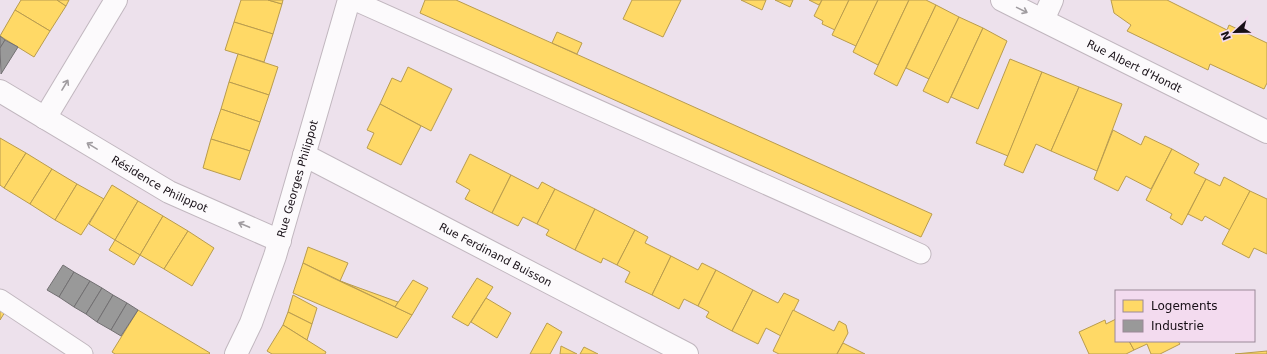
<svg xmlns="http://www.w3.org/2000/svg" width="1267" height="354" viewBox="0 0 1267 354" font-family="'DejaVu Sans',sans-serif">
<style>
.homes{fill:#ffd966;stroke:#b99c4e}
.industry{fill:#999;stroke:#727072}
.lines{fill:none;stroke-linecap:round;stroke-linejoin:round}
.lane-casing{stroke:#c1b7bf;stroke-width:21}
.street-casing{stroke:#c1b7bf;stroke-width:24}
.lane{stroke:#fcfafc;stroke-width:19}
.street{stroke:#fcfafc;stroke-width:22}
.oneway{stroke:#a09ca0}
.labels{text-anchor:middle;stroke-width:4;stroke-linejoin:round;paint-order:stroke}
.street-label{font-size:11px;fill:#170f16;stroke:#f3dbef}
</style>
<rect width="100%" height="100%" fill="#ede1ec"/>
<g class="homes">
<polygon points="21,0 57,0 66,6 50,31 15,10"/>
<polygon points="57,0 69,0 66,6"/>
<polygon points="241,0 268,0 282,4 273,34 234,22"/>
<polygon points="268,0 283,0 282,4"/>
<polygon points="425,0 456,0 932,214 921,237 420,13"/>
<polygon points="632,0 681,0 663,37 623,19"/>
<polygon points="741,0 766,0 762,10"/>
<polygon points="775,0 793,0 790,7"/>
<polygon points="809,0 822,0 819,5"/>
<polygon points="822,0 849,0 835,30 822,24 823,21 814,16"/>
<polygon points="849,0 878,0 856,46 832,35"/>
<polygon points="878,0 909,0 878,65 853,52"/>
<polygon points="909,0 926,0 936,5 897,86 874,74"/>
<polygon points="1111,0 1167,0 1227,30 1229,25 1267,43 1267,83 1264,89 1210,64 1208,70 1127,31 1131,25 1114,13"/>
<polygon points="936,5 959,17 929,79 906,68"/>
<polygon points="15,10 50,31 34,57 0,36"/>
<polygon points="959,17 983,28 948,103 923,91"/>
<polygon points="234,22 273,34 264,62 225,50"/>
<polygon points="983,28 1007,41 978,109 951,97"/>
<polygon points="557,32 582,43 577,54 552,43"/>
<polygon points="238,54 278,67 269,95 229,82"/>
<polygon points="1010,59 1042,72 1008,156 976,143"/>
<polygon points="408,67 452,89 431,131 380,104 392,78 401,82"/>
<polygon points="1042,72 1079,87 1051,151 1036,144 1023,173 1004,165"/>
<polygon points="229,82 269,95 260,122 221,109"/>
<polygon points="1079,87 1122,104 1097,171 1051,151"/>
<polygon points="380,104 421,126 401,165 367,148 374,133 367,130"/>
<polygon points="221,109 260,122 250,151 211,139"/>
<polygon points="1113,130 1141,145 1145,136 1172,149 1151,189 1126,176 1118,191 1094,179"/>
<polygon points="0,138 26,153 4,188 0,185"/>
<polygon points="211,139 250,151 240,180 203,168"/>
<polygon points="1172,149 1199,164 1194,173 1206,179 1182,225 1170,218 1172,214 1146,200"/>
<polygon points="26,153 52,169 30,204 4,188"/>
<polygon points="470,154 511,175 492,213 465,199 470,190 456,182"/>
<polygon points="52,169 77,184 55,220 30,204"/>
<polygon points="511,175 538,189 542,182 555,189 537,224 523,217 518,226 492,213"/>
<polygon points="1224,177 1250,191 1230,230 1205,216 1202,221 1188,214 1206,179 1220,186"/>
<polygon points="77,184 104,199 81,235 55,220"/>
<polygon points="112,185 138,201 115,240 89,224"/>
<polygon points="555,189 595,209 575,250 546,235 549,230 537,224"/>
<polygon points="1250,191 1267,199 1267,254 1254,248 1249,258 1222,244"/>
<polygon points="138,201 163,216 140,255 115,240"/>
<polygon points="595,209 635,230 617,265 603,258 601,263 575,250"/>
<polygon points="163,216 188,231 164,269 140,255"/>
<polygon points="635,230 648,237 645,243 671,256 652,295 625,282 630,272 617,265"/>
<polygon points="188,231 214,248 192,286 164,269"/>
<polygon points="115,240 140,255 134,265 109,250"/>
<polygon points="308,247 348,263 340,281 398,302 395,307 303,263"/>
<polygon points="671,256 698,270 702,263 716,270 698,306 684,299 679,309 652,295"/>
<polygon points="303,263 333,278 412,315 397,338 293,293"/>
<polygon points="716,270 753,290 732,331 706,317 709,312 698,306"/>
<polygon points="477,278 493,287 468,326 452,317"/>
<polygon points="413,280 428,288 412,315 395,307"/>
<polygon points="753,290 778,303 784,293 799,300 781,336 766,328 758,344 732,331"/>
<polygon points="293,295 317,308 312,324 288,312"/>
<polygon points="486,298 511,313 497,338 471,322"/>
<polygon points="0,309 5,312 0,320"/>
<polygon points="138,310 210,353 209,354 115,354 112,352"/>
<polygon points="793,310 834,331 839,321 846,325 848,333 837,354 779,354 773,351"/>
<polygon points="288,312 312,324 307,340 283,325"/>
<polygon points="1116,319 1116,341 1129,341 1134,350 1126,354 1089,354 1079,332 1105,320 1106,324"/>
<polygon points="547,323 562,332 550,354 530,354"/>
<polygon points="283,325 326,352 325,354 272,354 267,351"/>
<polygon points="1129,341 1178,341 1180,344 1160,354 1151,354 1147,344 1134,350"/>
<polygon points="843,343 865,354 837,354"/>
<polygon points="561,346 577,354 560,354"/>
<polygon points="584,347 598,354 580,354"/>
<polygon points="1267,351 1267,354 1235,354"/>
</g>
<g class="industry">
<polygon points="0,36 5,40 0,48"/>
<polygon points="5,40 18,47 1,74 0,48"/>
<polygon points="63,265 74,272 59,297 47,290"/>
<polygon points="74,272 90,281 74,307 59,297"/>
<polygon points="90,281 102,288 86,314 74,307"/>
<polygon points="102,288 113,295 97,322 86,314"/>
<polygon points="113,295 127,303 111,330 97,322"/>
<polygon points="127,303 138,310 121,336 111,330"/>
</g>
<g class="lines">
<defs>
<g id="lane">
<polyline points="353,0 921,254"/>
<polyline points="0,299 83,354"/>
</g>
<g id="street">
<path id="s1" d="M1002,0L1267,132"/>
<polyline points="1043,20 1052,0"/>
<path id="s2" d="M0,91L169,192L280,241"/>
<polyline points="45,118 116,0"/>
<path id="s3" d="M304,155L687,354"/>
<path id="s4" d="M236,354L251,323L275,256L349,0"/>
</g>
</defs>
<use href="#lane" class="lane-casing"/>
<use href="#street" class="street-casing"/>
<use href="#lane" class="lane"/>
<use href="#street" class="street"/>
</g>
<defs><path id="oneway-shaft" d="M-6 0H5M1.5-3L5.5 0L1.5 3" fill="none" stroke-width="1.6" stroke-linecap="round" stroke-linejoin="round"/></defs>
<g class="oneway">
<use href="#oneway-shaft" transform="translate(1022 10) rotate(26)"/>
<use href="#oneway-shaft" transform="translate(65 85) rotate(-59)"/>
<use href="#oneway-shaft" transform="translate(92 146) rotate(-149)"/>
<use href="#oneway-shaft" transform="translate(244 225) rotate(-157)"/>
</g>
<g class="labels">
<g class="street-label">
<text dy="4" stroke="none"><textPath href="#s1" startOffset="148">Rue Albert d'Hondt</textPath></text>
<text dy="4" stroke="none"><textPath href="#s4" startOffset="186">Rue Georges Philippot</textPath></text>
<text dy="4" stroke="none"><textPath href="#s2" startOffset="185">Résidence Philippot</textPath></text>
<text dy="4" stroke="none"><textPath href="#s3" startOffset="216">Rue Ferdinand Buisson</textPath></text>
</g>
</g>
<rect x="1115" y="290" width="140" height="52" fill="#f3dbef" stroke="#9b8998"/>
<rect x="1123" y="300" width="20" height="12" fill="#ffd966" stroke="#9b8998"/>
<text x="1151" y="310" font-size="12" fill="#170f16">Logements</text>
<rect x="1123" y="320" width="20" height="12" fill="#999999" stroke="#9b8998"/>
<text x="1151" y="330" font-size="12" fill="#170f16">Industrie</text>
<g transform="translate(1235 32) rotate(248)" stroke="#f3dbef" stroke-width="3" paint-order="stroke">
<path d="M0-3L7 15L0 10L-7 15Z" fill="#170f16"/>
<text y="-6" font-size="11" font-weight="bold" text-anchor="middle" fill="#170f16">N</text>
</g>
</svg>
